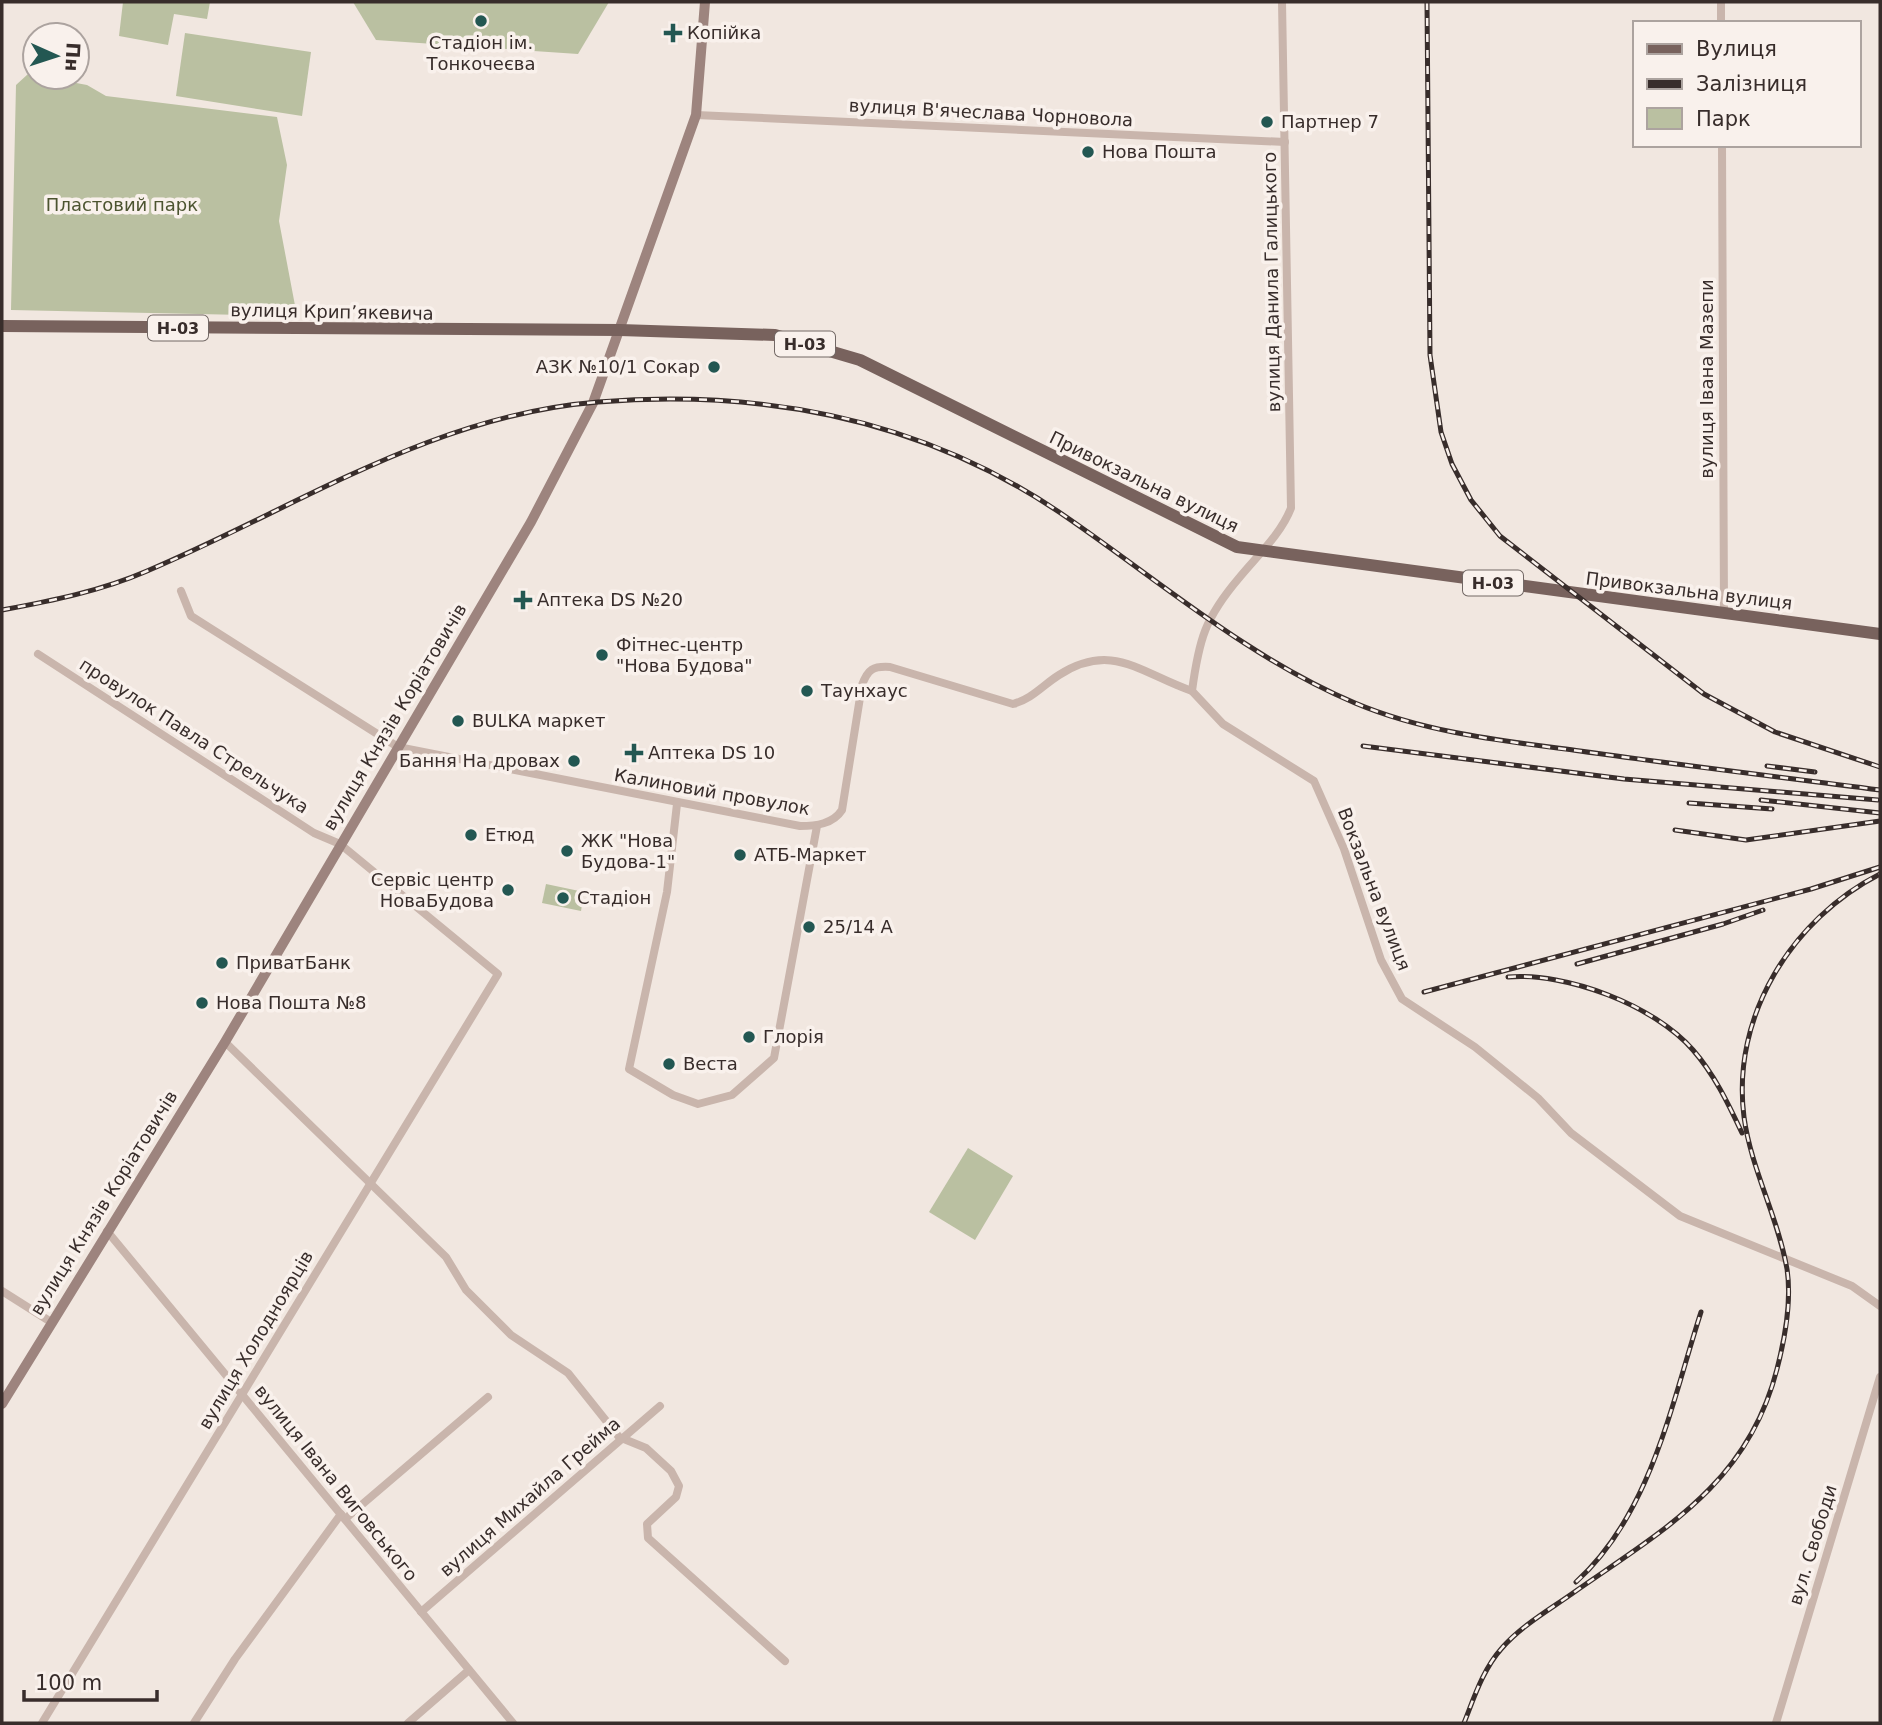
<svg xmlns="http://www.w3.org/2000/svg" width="1882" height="1725" viewBox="0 0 1882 1725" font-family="'DejaVu Sans',sans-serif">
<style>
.green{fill:#bac0a1}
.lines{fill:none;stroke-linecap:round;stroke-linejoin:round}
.street{stroke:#c9b5ac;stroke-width:8}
.secondary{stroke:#9d847e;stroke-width:10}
.primary{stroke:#78625d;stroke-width:12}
.rail-casing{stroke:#382d2b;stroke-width:5}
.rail{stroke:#f9f1ec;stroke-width:2.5;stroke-dasharray:8;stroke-linecap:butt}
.poi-dot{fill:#235752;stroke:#f9f1ec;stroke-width:2.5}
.labels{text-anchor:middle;stroke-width:7;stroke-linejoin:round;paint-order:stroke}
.shield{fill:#f9f1ec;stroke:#726865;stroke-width:2}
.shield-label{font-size:16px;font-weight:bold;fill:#382d2b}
.poi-label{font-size:18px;fill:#382d2b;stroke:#f9f1ec;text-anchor:start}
.street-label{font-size:18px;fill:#382d2b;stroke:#f9f1ec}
.park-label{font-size:18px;fill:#4c5430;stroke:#f9f1ec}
</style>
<rect width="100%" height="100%" fill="#f1e7e0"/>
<g class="green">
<polygon points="123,2 210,2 207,19 174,14 168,45 119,36"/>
<polygon points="353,2 609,2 578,54 376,40"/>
<polygon points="185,33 311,52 302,116 176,96"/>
<polygon points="28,74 87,85 106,96 277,117 287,165 279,221 297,316 11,310 16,85"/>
<polygon points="546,884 584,892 581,911 542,903"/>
<polygon points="968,1148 1013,1176 975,1240 929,1212"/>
</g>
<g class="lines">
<g class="street">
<path d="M1282,2L1291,508C1281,534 1257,556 1239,578C1205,618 1199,639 1192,691L1223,724L1314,781L1344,849L1381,960L1402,999L1475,1047L1538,1098L1571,1133L1680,1216L1852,1286L1880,1306"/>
<polyline points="1721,2 1721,23"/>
<polyline points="696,115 1285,142"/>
<polyline points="1722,145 1724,614"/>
<path d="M181,591L191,616L398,747L800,826C816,826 833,824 842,810L862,685C868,669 873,666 890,667L1013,704C1032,699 1043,685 1059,675C1112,641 1140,673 1192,691"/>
<polyline points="38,654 314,833 340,844 498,974 42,1723"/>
<polyline points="677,804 667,892 629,1069 673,1095 698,1104 732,1095 774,1058 817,826"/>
<polyline points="225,1042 446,1257 466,1290 511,1335 568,1373 619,1437 646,1448 671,1471 679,1486 676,1497 647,1524 648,1538 785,1661"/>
<polyline points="107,1231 513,1723"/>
<polyline points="2,1291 51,1322"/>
<polyline points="345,1519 488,1397"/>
<polyline points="421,1612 660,1406"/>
<polyline points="194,1723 235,1659 341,1514"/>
<polyline points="408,1723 469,1670"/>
<polyline points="1776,1723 1880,1377"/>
</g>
<polyline class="secondary" points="2,1404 225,1042 531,522 593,403 696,115 705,2"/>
<polyline class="primary" points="2,326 620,330 775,335 860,360 1237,547 1880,634"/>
<defs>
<g id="rail">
<polyline points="1427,2 1430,355 1441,432 1452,464 1471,500 1500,536 1704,694 1775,732 1880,767"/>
<path d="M2,610C51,601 101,591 147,571C296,508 432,415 598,402C763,389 919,418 1059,512C1155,577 1246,657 1355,703C1426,733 1504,741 1580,751C1680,765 1780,777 1880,790"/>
<polyline points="1363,746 1624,779 1878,800"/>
<polyline points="1767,766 1815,772"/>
<polyline points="1761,800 1880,813"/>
<polyline points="1689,803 1772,809"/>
<polyline points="1675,830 1746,840 1880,821"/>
<polyline points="1577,964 1723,924 1763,910"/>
<path d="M1508,977C1566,972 1654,1005 1693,1050C1714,1074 1728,1103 1742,1133"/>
<polyline points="1424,992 1811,889 1880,867"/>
<path d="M1576,1582C1651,1514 1671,1405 1701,1312"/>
<path d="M1464,1723C1474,1698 1483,1669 1502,1648C1521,1626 1549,1610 1573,1593C1663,1530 1748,1484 1777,1369C1785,1338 1792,1302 1787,1269C1778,1217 1751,1169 1744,1117C1731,1016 1792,919 1880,874"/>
</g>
</defs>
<use href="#rail" class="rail-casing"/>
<use href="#rail" class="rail"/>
</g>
<g class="poi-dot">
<circle cx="481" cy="21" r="7"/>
<path d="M669.5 22.5h7v7h7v7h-7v7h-7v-7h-7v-7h7z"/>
<circle cx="1267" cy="122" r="7"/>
<circle cx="1088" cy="152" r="7"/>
<circle cx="714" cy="367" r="7"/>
<path d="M519.5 589.5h7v7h7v7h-7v7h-7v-7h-7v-7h7z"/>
<circle cx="602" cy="655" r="7"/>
<circle cx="807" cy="691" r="7"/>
<circle cx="458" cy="721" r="7"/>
<path d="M630.5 742.5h7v7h7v7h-7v7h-7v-7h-7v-7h7z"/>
<circle cx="574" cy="761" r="7"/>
<circle cx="471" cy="835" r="7"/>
<circle cx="567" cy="851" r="7"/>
<circle cx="740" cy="855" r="7"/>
<circle cx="508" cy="890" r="7"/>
<circle cx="563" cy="898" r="7"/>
<circle cx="809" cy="927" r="7"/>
<circle cx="222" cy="963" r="7"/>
<circle cx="202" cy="1003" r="7"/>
<circle cx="749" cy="1037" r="7"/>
<circle cx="669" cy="1064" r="7"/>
</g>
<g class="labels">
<g class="shield">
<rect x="148" y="315.5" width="60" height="25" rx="5"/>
<rect x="775" y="331.5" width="60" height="25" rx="5"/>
<rect x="1463" y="570.5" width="60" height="25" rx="5"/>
</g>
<g class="shield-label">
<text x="178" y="334">Н-03</text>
<text x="805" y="350">Н-03</text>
<text x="1493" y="589">Н-03</text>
</g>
<g class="poi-label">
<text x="687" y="39">Копійка</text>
<text x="481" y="49" text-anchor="middle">Стадіон ім.<tspan x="481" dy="21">Тонкочеєва</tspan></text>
<text x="1281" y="128">Партнер 7</text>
<text x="1102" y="158">Нова Пошта</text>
<text x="700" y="373" text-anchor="end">АЗК №10/1 Сокар</text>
<text x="537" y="606">Аптека DS №20</text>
<text x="616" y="651">Фітнес-центр<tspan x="616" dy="21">"Нова Будова"</tspan></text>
<text x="821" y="697">Таунхаус</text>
<text x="472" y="727">BULKA маркет</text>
<text x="648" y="759">Аптека DS 10</text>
<text x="560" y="767" text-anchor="end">Бання На дровах</text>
<text x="485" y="841">Етюд</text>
<text x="581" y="847">ЖК "Нова<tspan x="581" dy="21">Будова-1"</tspan></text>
<text x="754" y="861">АТБ-Маркет</text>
<text x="494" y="886" text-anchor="end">Сервіс центр<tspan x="494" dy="21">НоваБудова</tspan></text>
<text x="577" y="904">Стадіон</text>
<text x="823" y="933">25/14 А</text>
<text x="236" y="969">ПриватБанк</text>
<text x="216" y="1009">Нова Пошта №8</text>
<text x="763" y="1043">Глорія</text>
<text x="683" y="1070">Веста</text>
</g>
<g class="street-label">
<text transform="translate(991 113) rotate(3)" y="6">вулиця В'ячеслава Чорновола</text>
<text transform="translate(1272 282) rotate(-91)" y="6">вулиця Данила Галицького</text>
<text transform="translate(332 312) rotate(1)" y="6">вулиця Крипʼякевича</text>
<text transform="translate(1707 379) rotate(-90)" y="6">вулиця Івана Мазепи</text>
<text transform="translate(1144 482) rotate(26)" y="6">Привокзальна вулиця</text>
<text transform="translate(1689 591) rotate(7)" y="6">Привокзальна вулиця</text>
<text transform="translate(395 717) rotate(-59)" y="6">вулиця Князів Коріатовичів</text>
<text transform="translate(194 736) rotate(33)" y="6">провулок Павла Стрельчука</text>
<text transform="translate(712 792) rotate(10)" y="6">Калиновий провулок</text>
<text transform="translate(1374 889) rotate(69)" y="6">Вокзальна вулиця</text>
<text transform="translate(104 1203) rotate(-58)" y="6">вулиця Князів Коріатовичів</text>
<text transform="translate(256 1340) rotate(-59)" y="6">вулиця Холодноярців</text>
<text transform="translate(336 1483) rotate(51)" y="6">вулиця Івана Виговського</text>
<text transform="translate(530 1497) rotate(-41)" y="6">вулиця Михайла Грейма</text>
<text transform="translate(1813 1545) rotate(-73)" y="6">вул. Свободи</text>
</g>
<g class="park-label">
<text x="122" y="211">Пластовий парк</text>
</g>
</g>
<rect width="1882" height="1725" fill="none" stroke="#382d2b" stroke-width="7"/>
<rect x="1633" y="21" width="228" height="126" fill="#f9f1ec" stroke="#aca39f" stroke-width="2"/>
<rect x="1647" y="44" width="35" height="10" fill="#78625d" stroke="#aca39f" stroke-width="2"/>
<text x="1696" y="56" font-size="21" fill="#382d2b">Вулиця</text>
<rect x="1647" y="79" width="35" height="10" fill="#382d2b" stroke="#aca39f" stroke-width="2"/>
<text x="1696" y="91" font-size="21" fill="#382d2b">Залізниця</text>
<rect x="1647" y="108" width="35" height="21" fill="#bac0a1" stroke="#aca39f" stroke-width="2"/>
<text x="1696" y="126" font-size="21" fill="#382d2b">Парк</text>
<g transform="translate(56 56) rotate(93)"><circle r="33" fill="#f9f1ec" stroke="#aca39f" stroke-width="2"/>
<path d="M0-5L12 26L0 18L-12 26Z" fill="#235752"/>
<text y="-10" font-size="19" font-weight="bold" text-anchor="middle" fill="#382d2b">Пн</text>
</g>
<path d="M24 1690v10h133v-10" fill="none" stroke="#382d2b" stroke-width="3.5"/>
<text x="35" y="1690" font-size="21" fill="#382d2b" stroke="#f9f1ec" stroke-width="5" paint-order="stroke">100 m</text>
</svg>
